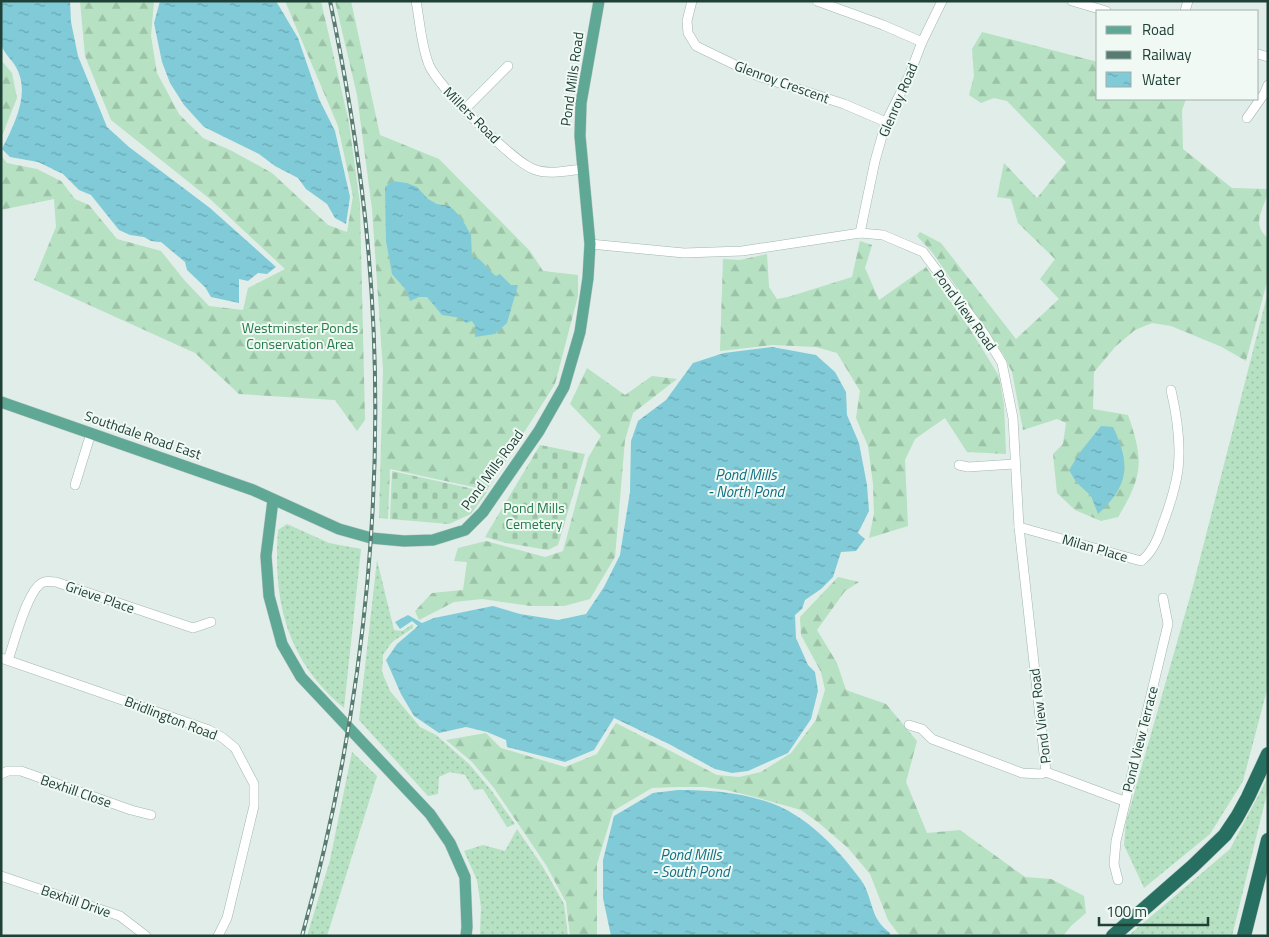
<svg xmlns="http://www.w3.org/2000/svg" width="1269" height="937" viewBox="0 0 1269 937" font-family="'Titillium Web',sans-serif">
<style>
.grass{fill:url(#grass-dots)}
.forest{fill:url(#forest-firs)}
.cemetery{fill:url(#cemetery-stones)}
.water{fill:url(#water-ripples)}
.lines{fill:none;stroke-linecap:round;stroke-linejoin:round}
.minor-casing{stroke:#a2b6af;stroke-width:10}
.major-casing{stroke:#c0cac7;stroke-width:12}
.highway-casing{stroke:#c0cac7;stroke-width:15}
.minor{stroke:#fff;stroke-width:9}
.major{stroke:#5fa896;stroke-width:11}
.highway{stroke:#277061;stroke-width:14}
.rail-casing{stroke:#597c72;stroke-width:4}
.rail{stroke:#f1f9f5;stroke-width:2;stroke-dasharray:5.5;stroke-linecap:butt}
.labels{text-anchor:middle;stroke-width:4;stroke-linejoin:round;paint-order:stroke}
.street-label{font-size:14px;fill:#1f4037;stroke:#f1f9f5}
.park-label{font-size:14px;fill:#247c47;stroke:#f1f9f5}
.water-label{font-size:15px;font-style:italic;fill:#116f83;stroke:#f1f9f5}
</style>
<defs>
<pattern id="grass-dots" width="8" height="8" patternUnits="userSpaceOnUse" patternTransform="scale(1.25)"><rect width="8" height="8" fill="#b6e1c2"/><path d="M2 2h.1M6 6h.1" fill="none" stroke="#9cc2a7" stroke-width="1.8" stroke-linecap="round"/></pattern>
<pattern id="forest-firs" width="22" height="20" patternUnits="userSpaceOnUse" patternTransform="scale(1.25)"><rect width="22" height="20" fill="#b6e1c2"/><path d="M5 1l3.5 6h-7zM16 11l3.5 6h-7z" fill="#9cc2a7"/></pattern>
<pattern id="cemetery-stones" width="16" height="16" patternUnits="userSpaceOnUse" patternTransform="scale(1.25)"><rect width="16" height="16" fill="#b6e1c2"/><path d="M2 7V4a2 2 0 0 1 4 0v3zM10 15v-3a2 2 0 0 1 4 0v3z" fill="#9cc2a7"/></pattern>
<pattern id="water-ripples" width="26" height="14" patternUnits="userSpaceOnUse" patternTransform="scale(1.25)"><rect width="26" height="14" fill="#81cbd9"/><path d="M2 4q2-2 4 0t4 0M15 11q2-2 4 0t4 0" fill="none" stroke="#69a6b1"/></pattern>
</defs>
<rect width="100%" height="100%" fill="#e0ede8"/>
<g class="grass">
<polygon points="1268,292 1268,686 1243,781 1210,834 1144,888 1124,845 1126,822 1193,586"/>
<path d="M287,524L329,543L361,549L344,708C287,660 273,603 278,530Z"/>
<polygon points="377,560 394,630 402,631 413,624 413,628 392,642 383,655 382,672 390,691 420,727 436,735 469,764 491,790 515,824 507,827 483,789 474,790 465,775 450,772 439,777 438,794 428,796 359,720"/>
<polygon points="352,752 377,776 327,936 307,936 330,860"/>
<polygon points="1268,777 1268,789 1232,936 1128,936 1230,849"/>
<polygon points="517,829 543,867 564,904 568,936 480,936 481,907 477,880 464,851 483,845 505,851"/>
</g>
<g class="forest">
<polygon points="80,1 154,1 151,36 157,73 179,114 203,138 232,151 272,173 328,225 347,232 353,196 338,126 285,1 321,1 349,123 360,204 365,420 357,431 335,400 239,394 195,353 34,280 56,227 54,199 1,210 1,156 7,163 37,169 61,181 75,199 89,205 117,239 161,251 185,281 209,306 243,310 248,288 285,269 210,199 111,120 85,56"/>
<polygon points="335,1 351,1 380,135 439,159 530,251 543,271 578,275 578,296 555,384 487,490 390,469 388,519 379,518 383,370 372,209 357,95"/>
<path d="M982,32L1098,62V99H1186L1182,110L1183,149L1232,188L1268,189C1266,208 1249,223 1268,238V278L1246,361L1222,347L1171,326L1152,323L1135,330L1116,346L1094,372L1093,409L1128,415C1144,460 1143,476 1118,517L1101,521L1075,510L1057,493L1053,454L1063,444L1066,423L1057,419L1023,430L1012,372L1003,354L932,252L917,236L920,232L941,243L1016,339L1059,299L1040,279L1055,259L1018,223L1011,199L997,197L1004,163L1037,198L1066,162L1007,101L994,98L981,103L969,95L974,76L972,49Z"/>
<polygon points="1,60 12,73 17,98 1,138"/>
<polygon points="860,241 872,245 865,268 879,300 926,267 970,329 999,376 1004,405 1006,454 967,452 945,418 915,439 905,460 908,526 869,538 874,514 873,484 868,446 856,418 860,391 837,353 816,347 772,345 720,351 723,259 740,260 767,254 769,287 777,299 788,297 852,277"/>
<polygon points="587,368 625,395 652,376 677,379 633,413 625,440 615,557 590,599 564,606 531,606 482,599 454,602 419,620 415,611 432,593 463,590 467,562 454,561 458,548 486,541 545,557 563,551 588,458 601,436 570,404"/>
<polygon points="838,577 859,582 845,591 817,630 837,663 846,690 886,704 917,741 906,782 927,833 960,830 1025,877 1051,879 1084,896 1086,913 1071,926 1063,936 900,936 888,920 870,874 848,848 819,823 801,810 755,797 726,790 704,787 678,787 652,788 613,811 597,864 597,936 570,936 566,902 546,865 494,788 472,762 446,740 486,733 501,748 565,767 597,754 616,723 717,775 739,777 761,772 791,753 816,720 825,690 821,672 801,635 800,617"/>
</g>
<g class="cemetery">
<polygon points="540,445 585,454 558,545 548,550 506,543 485,537"/>
<polygon points="392,471 487,492 471,514 449,524 390,519"/>
</g>
<g class="water">
<path d="M1,1H70L71,22L78,56L107,127L129,147L210,208L276,267L267,274L258,273L248,281L239,279V303L211,297L205,287L187,270L185,262L161,242L151,241L144,237L130,235L119,230L91,195L79,190L63,174L38,162L10,157L2,149C14,124 31,94 16,67C12,60 3,52 1,44C0,32 1,14 1,1Z"/>
<polygon points="160,1 276,1 298,38 319,99 335,131 350,197 346,224 335,218 327,204 306,189 298,178 275,166 259,154 204,127 184,105 170,83 162,62 154,23"/>
<path d="M392,181L407,183L417,187L428,199L437,204L449,206L454,210L462,219L471,235L472,257C484,259 486,269 496,276L500,274L511,285H518L507,323L495,334L475,337V326L472,321L466,323L461,318L442,315L427,297H419L410,301L406,290L392,274L386,241L385,187Z"/>
<polygon points="772,347 816,355 835,372 846,392 847,415 859,443 867,485 869,511 858,533 865,539 856,551 841,552 833,577 821,589 805,600 802,609 795,615 796,638 808,665 815,672 818,691 811,719 788,753 748,771 732,773 715,769 669,744 614,718 594,750 565,762 507,747 506,740 487,732 466,727 439,733 414,716 401,694 386,660 397,644 418,626 412,621 400,629 395,622 408,615 422,623 434,618 493,606 520,614 558,620 586,614 604,587 620,555 630,492 631,441 638,421 666,400 693,363 724,353"/>
<path d="M1101,426L1113,427C1131,464 1129,486 1098,514L1091,496L1076,482L1069,470L1081,451Z"/>
<path d="M678,790C707,790 737,792 765,801C805,813 837,848 861,880C870,892 871,911 879,922C882,926 886,930 890,933V936H611L603,898V860L614,816L653,793Z"/>
</g>
<g class="lines">
<defs>
<g id="minor">
<path d="M416,1C420,22 421,45 429,65C438,86 511,160 533,169C548,175 566,171 582,169"/>
<polyline points="692,1 687,21 688,33 696,46 758,76 844,104 886,122"/>
<polyline points="817,1 883,25 922,42"/>
<polyline points="1072,1 1106,11"/>
<polyline points="1185,11 1188,1"/>
<polyline points="1258,54 1268,57"/>
<polyline points="465,109 508,66"/>
<polyline points="1247,118 1264,94 1268,85"/>
<polyline points="860,233 875,161 886,122 909,76 922,42 942,1"/>
<polyline points="590,244 684,253 742,251 860,233 883,235 923,252 985,335 1002,363 1013,418 1019,527 1046,772 1124,801"/>
<polyline points="959,465 968,467 1014,464"/>
<polyline points="75,485 91,433"/>
<path d="M1019,527L1141,561C1152,553 1158,539 1162,526C1169,508 1175,490 1178,470C1181,445 1177,416 1171,390"/>
<polyline points="1,658 209,730 223,738 235,748 254,784 254,806 227,918 218,936"/>
<path d="M8,660C14,644 28,586 44,582C47,581 53,582 56,582L193,628L211,622"/>
<polyline points="909,725 922,729 932,739 1022,773 1041,774 1046,772"/>
<polyline points="1,774 8,771 21,771 131,810 151,815"/>
<polyline points="1,876 120,916 146,936"/>
<polyline points="1118,880 1114,864 1116,841 1168,624 1163,598"/>
</g>
<g id="major">
<polyline points="1,402 253,490 339,529 371,538 404,541 433,540 465,530 483,512 539,431 564,387 580,332 588,278 590,244 580,136 581,103 599,1"/>
<polyline points="273,500 266,556 269,596 282,644 301,677 430,814 450,843 465,877 467,927 466,936"/>
</g>
<g id="highway">
<polyline points="1113,936 1193,866 1225,835 1237,817 1248,797 1268,754"/>
<polyline points="1244,936 1268,840"/>
</g>
</defs>
<use href="#minor" class="minor-casing"/>
<use href="#major" class="major-casing"/>
<use href="#highway" class="highway-casing"/>
<use href="#minor" class="minor"/>
<use href="#major" class="major"/>
<use href="#highway" class="highway"/>
<defs>
<path id="rail" d="M302,936C367,703 391,457 365,217C357,144 345,73 330,1"/>
</defs>
<use href="#rail" class="rail-casing"/>
<use href="#rail" class="rail"/>
</g>
<g class="labels">
<g class="street-label">
<text transform="translate(572 79) rotate(-82)" y="5">Pond Mills Road</text>
<text transform="translate(782 82) rotate(20)" y="5">Glenroy Crescent</text>
<text transform="translate(898 100) rotate(-67)" y="5">Glenroy Road</text>
<text transform="translate(472 115) rotate(45)" y="5">Millers Road</text>
<text transform="translate(965 310) rotate(54)" y="5">Pond View Road</text>
<text transform="translate(143 435) rotate(19)" y="5">Southdale Road East</text>
<text transform="translate(492 470) rotate(-54)" y="5">Pond Mills Road</text>
<text transform="translate(1095 548) rotate(16)" y="5">Milan Place</text>
<text transform="translate(100 597) rotate(19)" y="5">Grieve Place</text>
<text transform="translate(1040 716) rotate(-97)" y="5">Pond View Road</text>
<text transform="translate(171 718) rotate(21)" y="5">Bridlington Road</text>
<text transform="translate(1140 739) rotate(-76)" y="5">Pond View Terrace</text>
<text transform="translate(76 791) rotate(19)" y="5">Bexhill Close</text>
<text transform="translate(76 901) rotate(19)" y="5">Bexhill Drive</text>
</g>
<g class="park-label">
<text x="300" y="333">Westminster Ponds<tspan x="300" dy="16">Conservation Area</tspan></text>
<text x="534" y="513">Pond Mills<tspan x="534" dy="16">Cemetery</tspan></text>
</g>
<g class="water-label">
<text x="746" y="480">Pond Mills<tspan x="746" dy="17">- North Pond</tspan></text>
<text x="691" y="860">Pond Mills<tspan x="691" dy="17">- South Pond</tspan></text>
</g>
</g>
<rect width="1269" height="937" fill="none" stroke="#1f4037" stroke-width="5"/>
<rect x="1096" y="10" width="162" height="90" fill="#f1f9f5" stroke="#9dafa9"/>
<rect x="1106" y="26" width="25" height="8" fill="#5fa896" stroke="#9dafa9"/>
<text x="1142" y="35" font-size="15" fill="#1f4037">Road</text>
<rect x="1106" y="51" width="25" height="8" fill="#597c72" stroke="#9dafa9"/>
<text x="1142" y="60" font-size="15" fill="#1f4037">Railway</text>
<rect x="1106" y="72" width="25" height="15" fill="url(#water-ripples)" stroke="#9dafa9"/>
<text x="1142" y="85" font-size="15" fill="#1f4037">Water</text>
<path d="M1099 917v8h109v-8" fill="none" stroke="#1f4037" stroke-width="2.5"/>
<text x="1106" y="917" font-size="15" fill="#1f4037" stroke="#f1f9f5" stroke-width="4" paint-order="stroke">100 m</text>
</svg>
